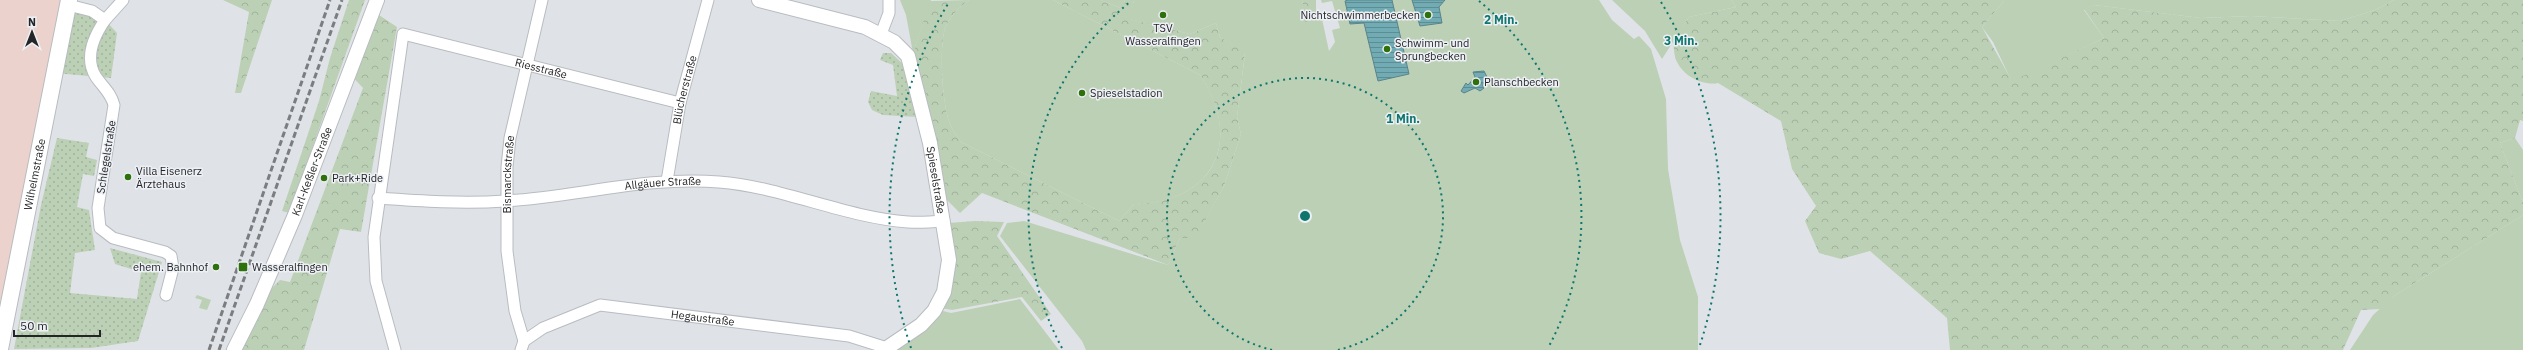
<svg xmlns="http://www.w3.org/2000/svg" width="2523" height="350" viewBox="0 0 2523 350" font-family="'IBM Plex Sans',sans-serif">
<style>
.industrial{fill:#ecd2cd}
.green{fill:#bcd0b5}
.forest{fill:url(#forest-crowns)}
.park{fill:url(#park-dots)}
.water{fill:url(#water-rules);stroke:#5a848a}
.lines{fill:none;stroke-linecap:round;stroke-linejoin:round}
.minor-casing{stroke:#b8bcc0;stroke-width:13}
.tertiary-casing{stroke:#b8bcc0;stroke-width:16}
.secondary-casing{stroke:#b8bcc0;stroke-width:18}
.minor{stroke:#fff;stroke-width:11}
.tertiary{stroke:#fff;stroke-width:14}
.secondary{stroke:#fff;stroke-width:16}
.rail{stroke:#7b7d80;stroke-width:3;stroke-dasharray:6 3;stroke-linecap:butt}
.ring{fill:none;stroke:#0f766e;stroke-width:2;stroke-dasharray:2 4}
.poi-dot{fill:#2e700b;stroke:#edf0f5;stroke-width:1.5}
.labels{text-anchor:middle;stroke-width:3;stroke-linejoin:round;paint-order:stroke}
.poi-label{font-size:11px;fill:#242527;stroke:#edf0f5;text-anchor:start}
.street-label{font-size:11px;fill:#242527;stroke:#edf0f5}
.centre{fill:#0f766e;stroke:#edf0f5;stroke-width:2}
.ring-label{font-size:12px;text-anchor:middle;font-weight:bold;fill:#0f766e;stroke:#edf0f5;stroke-width:3;stroke-linejoin:round;paint-order:stroke}
</style>
<defs>
<pattern id="forest-crowns" width="20" height="18" patternUnits="userSpaceOnUse"><rect width="20" height="18" fill="#bcd0b5"/><path d="M2 6a3 3 0 1 1 6 0M12 15a3 3 0 1 1 6 0" fill="none" stroke="#a1b29c"/></pattern>
<pattern id="park-dots" width="8" height="8" patternUnits="userSpaceOnUse"><rect width="8" height="8" fill="#bcd0b5"/><path d="M2 2h.1M6 6h.1" fill="none" stroke="#a1b29c" stroke-width="1.8" stroke-linecap="round"/></pattern>
<pattern id="water-rules" width="6" height="5" patternUnits="userSpaceOnUse"><rect width="6" height="5" fill="#71acb4"/><path d="M0 2.5h6" fill="none" stroke="#5d8c92"/></pattern>
</defs>
<rect width="100%" height="100%" fill="#dfe3e7"/>
<polygon class="industrial" points="0,0 62,0 0,309"/>
<g class="green">
<polygon points="900,0 931,0 913,53 906,15"/>
<path d="M969,0H1053L1200,75C1244,140 1214,203 1134,204L1119,221L961,142C957,136 951,128 949,121C942,101 939,48 945,28C949,18 960,6 969,0Z"/>
<polygon points="1101,0 1125,0 1123,9"/>
<polygon points="1134,0 1302,0 1305,21 1322,19 1329,51 1335,42 1332,30 1340,28 1332,1 1322,3 1321,0 1599,0 1612,20 1634,39 1639,36 1651,49 1666,99 1668,169 1680,240 1698,297 1698,350 1086,350 1082,341 1000,236 1007,223 1024,221 1168,265 1180,238 1196,237 1224,186 1241,134 1237,117 1245,54 1220,37 1216,23 1190,34 1129,19"/>
<polygon points="1612,0 1731,0 1736,7 1689,17 1662,59 1645,31"/>
<polygon points="2018,0 2394,0 2375,10 2340,21 2251,16 2201,18 2094,5 2084,10 2104,38 2012,82 1993,42 1982,27 2004,1"/>
<polygon points="2515,138 2523,150 2523,203 2500,143"/>
<polygon points="2523,215 2523,350 2350,350 2373,315 2394,296"/>
<polygon points="197,295 211,300 207,310 199,308 202,300 195,298"/>
<polygon points="1020,299 1059,350 888,350 939,310 951,313"/>
</g>
<g class="forest">
<polygon points="223,0 272,0 241,93 235,93 249,12"/>
<polygon points="349,0 365,0 289,213 282,211 319,101 330,58"/>
<path d="M969,0C960,6 949,18 945,28C939,48 942,101 949,121C951,128 957,136 961,142L1119,221L1134,204C1214,203 1244,141 1200,75L1053,0H1101L1123,9L1125,0H1134L1130,19L1190,34L1216,23L1220,37L1245,53L1237,117L1241,134L1224,186L1196,238H1180L1168,265L982,193L960,213L946,199L913,53L930,1Z"/>
<polygon points="1302,0 1316,0 1316,14 1313,20 1305,22"/>
<path d="M1731,0H2018V2L2004,1L1982,27L2012,81L2104,38L2084,9L2094,5L2201,18L2251,16L2340,21L2375,10L2394,0H2523V121L2520,120L2515,138L2500,143L2523,203V215L2394,296L2381,309L2361,310L2343,350H1950L1947,318L1870,251L1841,259L1819,253L1805,221L1816,206L1792,169L1781,121L1718,83C1702,86 1683,76 1676,60C1674,55 1674,47 1673,41L1689,17L1736,7Z"/>
<polygon points="376,13 397,27 361,232 340,229 304,350 238,350 271,289 280,280 290,282 363,88 350,74"/>
<polygon points="975,221 1004,222 997,236 1051,314 1041,321 1022,297 952,310 942,308 948,223"/>
</g>
<g class="park">
<polygon points="69,7 105,20 117,33 111,78 55,73"/>
<polygon points="883,53 891,53 905,66 918,117 883,115 872,110 868,102 871,91 897,96 893,65 880,60"/>
<polygon points="57,138 89,143 86,157 97,160 94,176 83,174 77,207 89,210 95,250 75,253 70,293 137,299 141,272 115,264 110,248 162,262 138,341 91,348 14,349 41,205"/>
</g>
<g class="water">
<polygon points="1348,0 1392,0 1409,74 1378,81 1364,23 1350,24 1345,1"/>
<polygon points="1412,0 1445,0 1439,7 1442,23 1420,26"/>
<polygon points="1484,71 1490,83 1485,85 1481,82 1484,88 1480,91 1475,88 1464,93 1461,91 1466,83 1468,85 1475,77 1473,72"/>
</g>
<g class="lines">
<defs>
<g id="minor">
<path d="M68,5L92,11L105,20C94,36 84,58 96,77C103,87 111,93 114,105L98,208L100,228L113,238L165,252L171,256L173,268L166,295"/>
<polyline points="105,20 123,0"/>
<polyline points="881,34 889,13 889,0"/>
<path id="s1" d="M667,181L680,103L708,0"/>
<path id="s2" d="M378,198C420,201 463,204 505,201C576,197 647,176 719,182C783,187 843,217 908,222C919,223 932,222 944,221"/>
<path id="s3" d="M524,341L543,328L600,305L849,336L887,348"/>
<path id="s4" d="M395,350L376,281L374,237L403,34L680,103"/>
<path id="s5" d="M521,350L524,341L515,311L507,251V167L510,138L542,0"/>
</g>
<g id="tertiary">
<path id="s6" d="M759,0L865,27L894,42L908,56L930,143L949,260L944,292L934,311L921,325L884,350"/>
<path id="s7" d="M234,350L257,304L295,215L377,0"/>
</g>
<g id="secondary">
<path id="s8" d="M0,349L69,0"/>
</g>
</defs>
<use href="#minor" class="minor-casing"/>
<use href="#tertiary" class="tertiary-casing"/>
<use href="#secondary" class="secondary-casing"/>
<use href="#minor" class="minor"/>
<use href="#tertiary" class="tertiary"/>
<use href="#secondary" class="secondary"/>
<g class="rail">
<polyline points="209,350 330,0"/>
<polyline points="219,350 342,0"/>
</g>
</g>
<g class="ring">
<path d="M1272 350A138 138 0 1 1 1338 350"/>
<path d="M1062 348A277 277 0 0 1 1131 1M1479 1A277 277 0 0 1 1548 348"/>
<path d="M911 348A415 415 0 0 1 949 2M1661 2A415 415 0 0 1 1699 348"/>
</g>
<g class="poi-dot">
<circle cx="1163" cy="15" r="4"/>
<circle cx="1428" cy="15" r="4"/>
<circle cx="1387" cy="49" r="4"/>
<circle cx="1476" cy="82" r="4"/>
<circle cx="1082" cy="93" r="4"/>
<circle cx="128" cy="177" r="4"/>
<circle cx="324" cy="178" r="4"/>
<circle cx="216" cy="267" r="4"/>
<rect x="238" y="262" width="10" height="10" rx="2"/>
</g>
<g class="labels">
<g class="poi-label">
<text x="1420" y="19" text-anchor="end">Nichtschwimmerbecken</text>
<text x="1163" y="32" text-anchor="middle">TSV<tspan x="1163" dy="13">Wasseralfingen</tspan></text>
<text x="1395" y="47">Schwimm- und<tspan x="1395" dy="13">Sprungbecken</tspan></text>
<text x="1484" y="86">Planschbecken</text>
<text x="1090" y="97">Spieselstadion</text>
<text x="136" y="175">Villa Eisenerz<tspan x="136" dy="13">Ärztehaus</tspan></text>
<text x="332" y="182">Park+Ride</text>
<text x="208" y="271" text-anchor="end">ehem. Bahnhof</text>
<text x="252" y="271">Wasseralfingen</text>
</g>
<g class="street-label">
<text dy="4" stroke="none"><textPath href="#s4" startOffset="463">Riesstraße</textPath></text>
<text dy="4" stroke="none"><textPath href="#s1" startOffset="93">Blücherstraße</textPath></text>
<text transform="translate(106 157) rotate(-81)" y="4">Schlegelstraße</text>
<text dy="4" stroke="none"><textPath href="#s7" startOffset="195">Karl-Keßler-Straße</textPath></text>
<text dy="4" stroke="none"><textPath href="#s8" startOffset="178">Wilhelmstraße</textPath></text>
<text dy="4" stroke="none"><textPath href="#s5" startOffset="178">Bismarckstraße</textPath></text>
<text dy="4" stroke="none"><textPath href="#s6" startOffset="289">Spieselstraße</textPath></text>
<text dy="4" stroke="none"><textPath href="#s2" startOffset="286">Allgäuer Straße</textPath></text>
<text dy="4" stroke="none"><textPath href="#s3" startOffset="188">Hegaustraße</textPath></text>
</g>
</g>
<circle cx="1305" cy="216" r="6" class="centre"/>
<g class="ring-label">
<text x="1501" y="24">2 Min.</text>
<text x="1681" y="45">3 Min.</text>
<text x="1403" y="123">1 Min.</text>
</g>
<g transform="translate(32 32)" stroke="#edf0f5" stroke-width="3" paint-order="stroke">
<path d="M0-3L7 15L0 10L-7 15Z" fill="#242527"/>
<text y="-6" font-size="11" font-weight="bold" text-anchor="middle" fill="#242527">N</text>
</g>
<path d="M14 330v6h86v-6" fill="none" stroke="#242527" stroke-width="2"/>
<text x="20" y="330" font-size="12" fill="#242527" stroke="#edf0f5" stroke-width="3" paint-order="stroke">50 m</text>
</svg>
